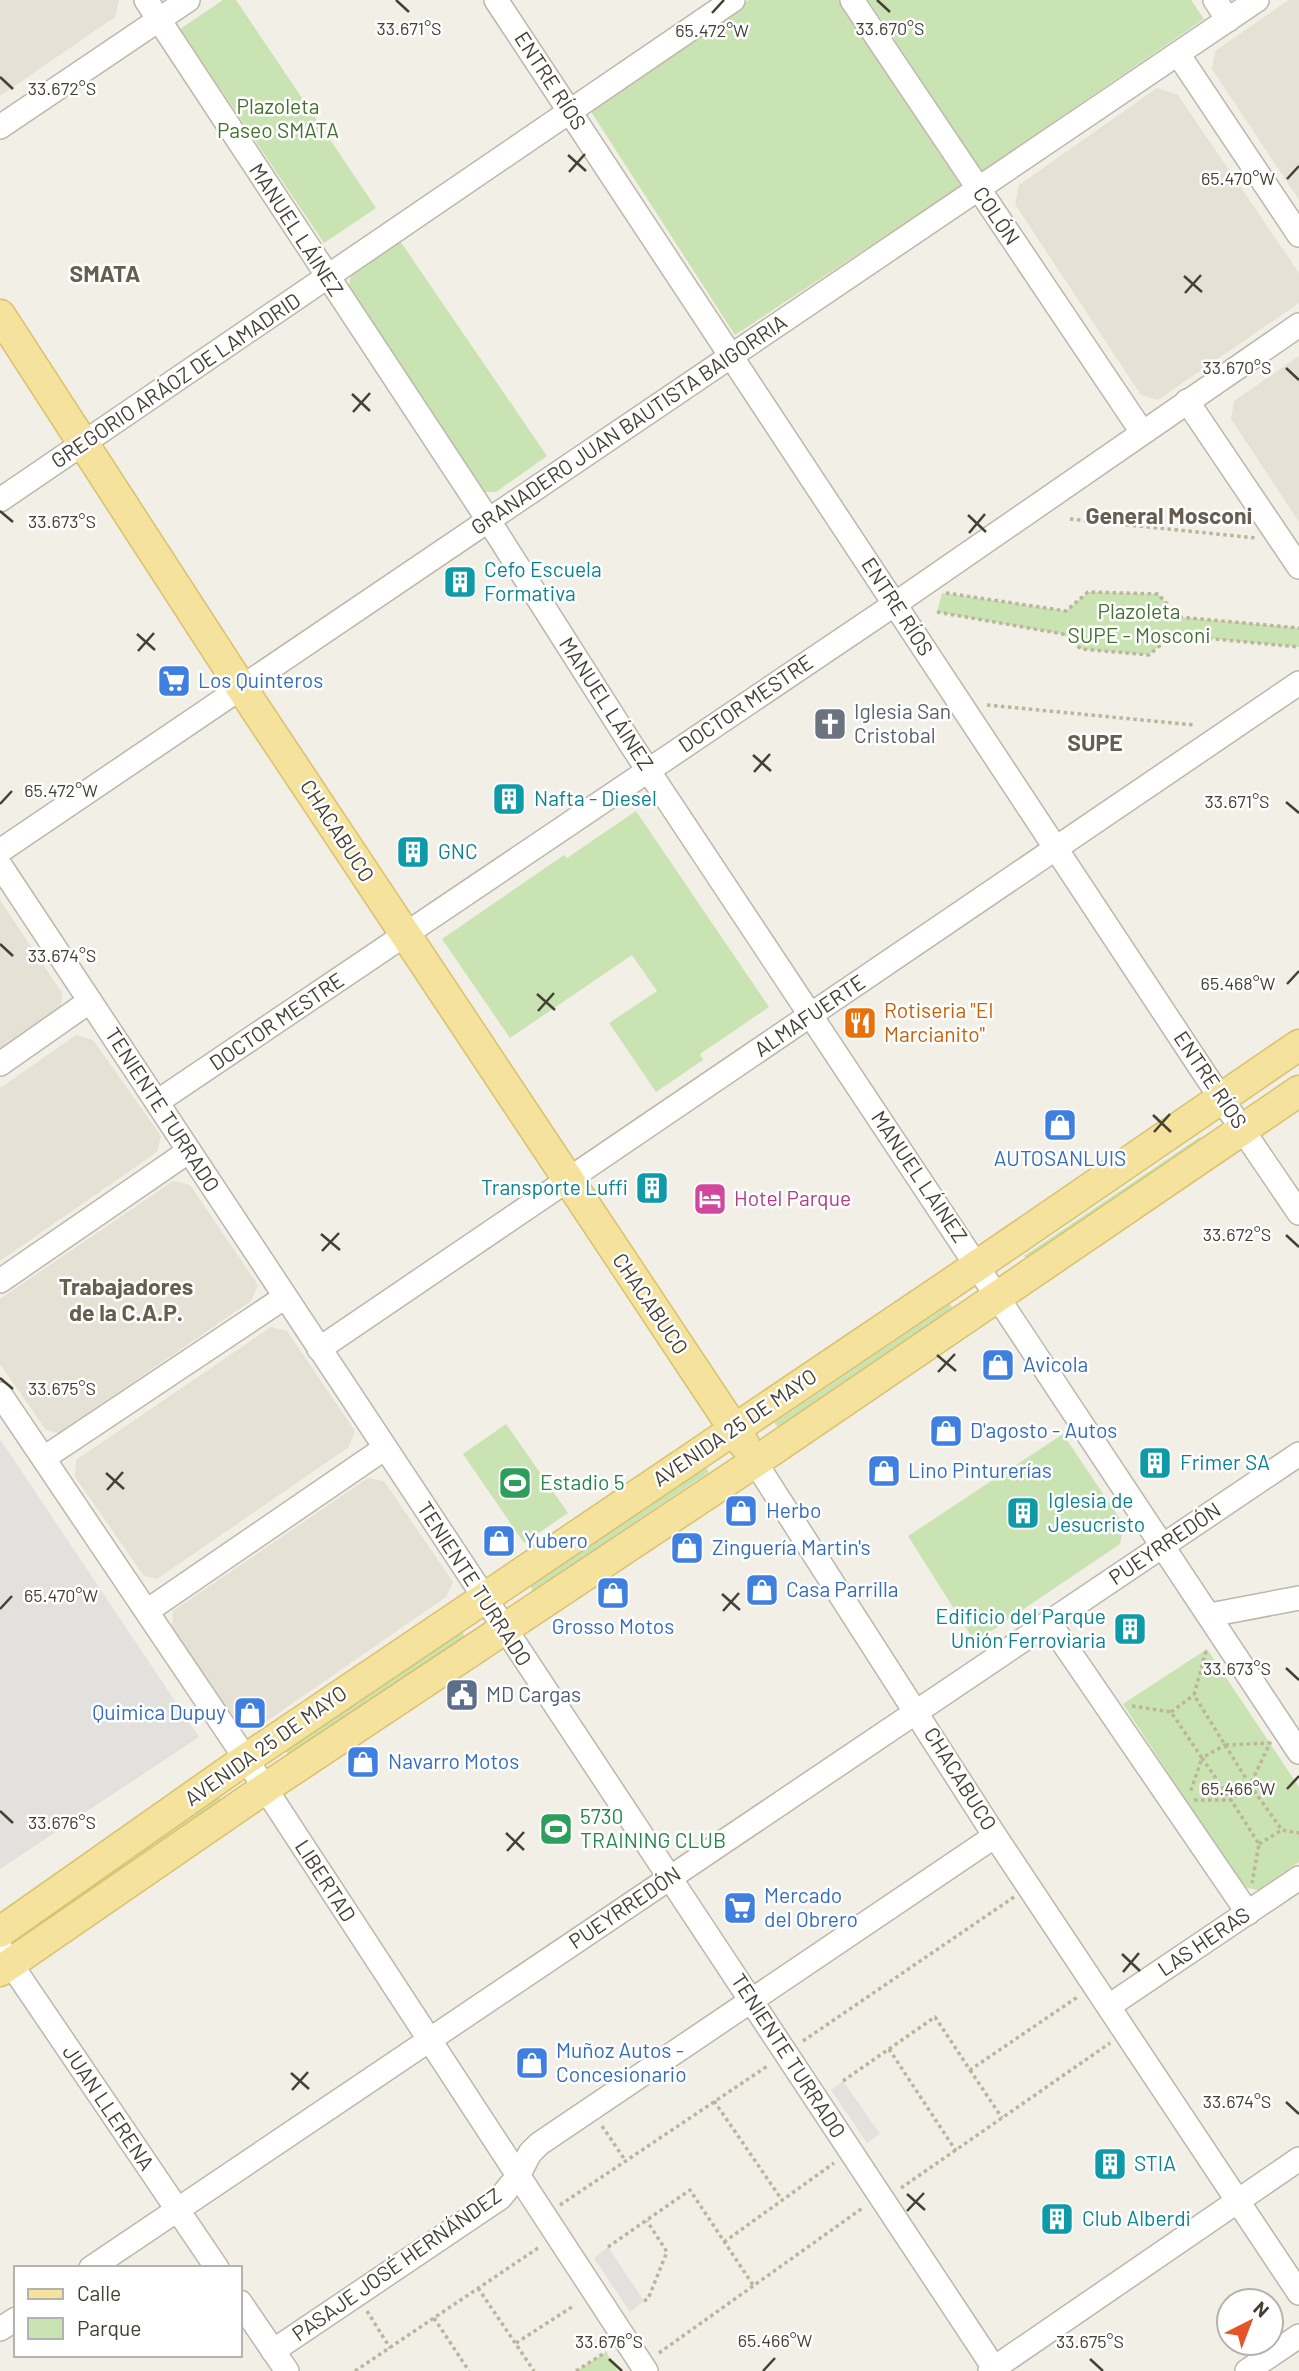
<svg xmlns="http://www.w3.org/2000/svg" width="1299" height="2371" viewBox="0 0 1299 2371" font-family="Barlow,sans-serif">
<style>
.residential{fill:#e5e1d5}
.green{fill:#c9e3b2}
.parking{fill:#e3e1de}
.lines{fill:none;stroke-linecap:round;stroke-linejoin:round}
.minor-casing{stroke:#bcb7aa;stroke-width:26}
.major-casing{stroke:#d9c16d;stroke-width:33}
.path{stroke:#bdb49c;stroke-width:3.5;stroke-dasharray:3.5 3.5;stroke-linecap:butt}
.minor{stroke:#fff;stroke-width:23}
.major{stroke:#f5e29c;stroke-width:30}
.ticks{fill:none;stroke:#444036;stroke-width:2.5}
.labels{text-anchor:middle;stroke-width:5;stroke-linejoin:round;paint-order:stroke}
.street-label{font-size:21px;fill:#444036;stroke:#fff}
.park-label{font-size:21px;fill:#43712f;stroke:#fff}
.culture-label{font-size:21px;fill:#0d838f;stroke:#fff;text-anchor:start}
.shop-label{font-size:21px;fill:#366cbe;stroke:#fff;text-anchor:start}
.worship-label{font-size:21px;fill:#5b616d;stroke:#fff;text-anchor:start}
.food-label{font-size:21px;fill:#c56008;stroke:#fff;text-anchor:start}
.hotel-label{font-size:21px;fill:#b23c85;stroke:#fff;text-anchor:start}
.leisure-label{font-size:21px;fill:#27864d;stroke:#fff;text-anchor:start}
.service-label{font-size:21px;fill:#4e5e75;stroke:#fff;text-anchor:start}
.neighbourhood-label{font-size:23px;font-weight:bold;fill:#665e4e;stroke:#fff}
.ticks-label{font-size:18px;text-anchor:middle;fill:#444036;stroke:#fff;stroke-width:5;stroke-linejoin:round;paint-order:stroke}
</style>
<rect width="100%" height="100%" fill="#f2efe7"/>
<g class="residential">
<polygon points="0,0 119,0 115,17 0,96"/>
<polygon points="1289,0 1299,0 1299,200 1212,69 1215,51"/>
<polygon points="1157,88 1178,95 1299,273 1299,303 1158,400 1141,395 1015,204 1019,185"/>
<polygon points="1299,356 1299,522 1231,419 1234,401"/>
<polygon points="0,900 62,993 61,1007 0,1049"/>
<polygon points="76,1035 93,1040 161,1136 157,1152 0,1261 0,1088"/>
<polygon points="173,1181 190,1185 258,1285 251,1301 59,1433 46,1430 0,1364 0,1299"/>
<polygon points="271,1327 287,1331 355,1431 349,1447 157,1579 144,1576 75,1477 76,1460"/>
<polygon points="368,1478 384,1481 453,1582 446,1597 254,1730 241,1727 172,1628 173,1611"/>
</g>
<g class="green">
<polygon points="223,0 236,0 376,208 324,243 180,29"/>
<polygon points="749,0 838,0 961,186 735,335 588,107"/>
<polygon points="868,0 1191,0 1204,19 982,171"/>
<polygon points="400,241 547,456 496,492 485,492 349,286 351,275"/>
<polygon points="1088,592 1158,594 1179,617 1299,628 1299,647 1172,635 1149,655 1081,649 1062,634 937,612 942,593 1066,611"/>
<polygon points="636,811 769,1007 700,1054 703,1060 656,1092 609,1023 657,991 632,955 510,1038 442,939 564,855 567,858"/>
<polygon points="1200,1137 1204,1142 1028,1260 1024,1256"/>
<polygon points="950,1304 953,1309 778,1427 774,1423"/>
<polygon points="506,1424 568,1513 524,1543 463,1454"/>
<polygon points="1063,1434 1124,1525 1120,1544 975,1642 908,1536"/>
<polygon points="706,1468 709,1472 533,1591 530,1586"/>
<polygon points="462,1632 465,1637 289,1756 286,1751"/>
<polygon points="1207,1649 1299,1787 1299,1862 1258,1890 1243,1887 1123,1704"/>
<polygon points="219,1797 222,1802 46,1920 43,1916"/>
<polygon points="606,2352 618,2371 576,2371"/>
</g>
<g class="parking">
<polygon points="0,1439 199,1737 0,1869"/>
<polygon points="843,2081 880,2134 867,2143 831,2090"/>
<polygon points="608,2247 644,2301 630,2312 594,2258"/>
</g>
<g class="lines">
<defs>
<g id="minor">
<polyline points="146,0 489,521 632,746 1299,1752"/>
<polyline points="496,0 1206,1076 1299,1213"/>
<polyline points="852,0 1142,432"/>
<polyline points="1215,0 1228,20"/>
<polyline points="1178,54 1299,235"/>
<polyline points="0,127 188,0"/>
<polyline points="1187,401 1299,567"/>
<polyline points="0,500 733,0"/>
<polyline points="0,851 1257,0"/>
<polyline points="0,865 996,2371"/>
<polyline points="0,1064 90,1001"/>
<polyline points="157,1102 895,604 1299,325"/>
<polyline points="0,1281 189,1151"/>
<polyline points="319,1349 1299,683"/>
<polyline points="0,1394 246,1759 646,2371"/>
<polyline points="44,1458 285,1297"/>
<polyline points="755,1462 995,1836 1299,2293"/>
<polyline points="147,1611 385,1448"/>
<polyline points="1210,1615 1299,1598"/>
<polyline points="1049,1622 1248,1913"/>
<polyline points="0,1948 217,2268"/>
<polyline points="1109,2006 1299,1878"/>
<polyline points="91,2268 1299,1454"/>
<polyline points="240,2302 287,2371"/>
<polyline points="0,2329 16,2319"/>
<polyline points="273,2351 500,2198 518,2176 530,2153 539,2144 995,1836"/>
<polyline points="990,2371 1299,2159"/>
<polyline points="1247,2371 1299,2336"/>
</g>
<g id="major">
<polyline points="0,315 241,687 744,1444"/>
<polyline points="0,1932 246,1759 978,1265 1299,1045"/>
<polyline points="0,1971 264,1789 755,1462 1299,1091"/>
</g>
</defs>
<use href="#minor" class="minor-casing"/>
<use href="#major" class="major-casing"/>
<g class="path">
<polyline points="1070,519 1256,538"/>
<polyline points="946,593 1066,611 1088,592 1158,594 1179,617 1299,628"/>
<polyline points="937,612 1063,634 1081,649 1149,655 1172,635 1299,647"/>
<polyline points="987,705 1194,725"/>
<polyline points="1206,1651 1194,1695 1225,1745 1270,1743 1250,1785 1282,1830 1299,1833"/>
<polyline points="1132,1706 1171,1712 1202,1758 1190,1793"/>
<polyline points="1171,1712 1194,1695"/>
<polygon points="1225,1745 1250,1785 1231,1800 1202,1758"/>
<polyline points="1194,1800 1231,1800 1259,1844 1252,1883"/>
<polyline points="1259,1844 1282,1830"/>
<polyline points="803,2041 1014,1897"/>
<polyline points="889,2049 956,2151"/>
<polyline points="970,2070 1002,2118"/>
<polyline points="843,2081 935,2017 970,2070 1079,1996"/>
<polyline points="714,2101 782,2200"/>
<polyline points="602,2126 625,2160"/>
<polyline points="901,2188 1110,2043"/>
<polyline points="560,2205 769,2065"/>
<polyline points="724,2242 834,2163"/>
<polyline points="608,2247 690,2190 753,2285"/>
<polyline points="478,2288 534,2371"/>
<polyline points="644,2301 648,2299 667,2252 647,2221"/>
<polyline points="367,2311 390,2348"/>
<polyline points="434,2318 469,2371"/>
<polyline points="516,2343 575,2305"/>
<polyline points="659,2353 864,2207"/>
<polyline points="355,2371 538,2248"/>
<polyline points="576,2371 606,2352"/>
</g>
<use href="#minor" class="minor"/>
<use href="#major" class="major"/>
</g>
<path class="ticks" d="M396,0L409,12M877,0L890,12M712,13L724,0M0,77L13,89M568,155L586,171M569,172L585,154M1287,179L1299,166M1184,276L1202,292M1185,293L1201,275M1286,368L1299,380M352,394L370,411M353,412L370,393M0,511L13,522M968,515L986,532M969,533L985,514M137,634L155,650M138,651L154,633M753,755L771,771M754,772L770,754M1286,802L1299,813M0,804L12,791M0,944L13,956M1287,984L1299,971M537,994L555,1010M538,1011L554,993M1153,1115L1171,1132M1154,1132L1170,1114M321,1234L340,1250M1286,1235L1299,1247M322,1251L339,1233M937,1355L956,1371M938,1372L955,1354M0,1378L13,1389M106,1473L124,1489M107,1490L123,1472M722,1594L740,1610M0,1609L12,1596M723,1611L739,1593M1286,1668L1299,1680M1287,1789L1299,1776M0,1811L13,1823M506,1833L524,1850M507,1851L524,1832M1122,1954L1140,1971M1123,1972L1139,1953M291,2073L309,2089M292,2090L308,2072M1286,2102L1299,2114M907,2194L925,2210M907,2211L924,2193M609,2359L622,2371M1090,2359L1103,2371M763,2371L775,2358"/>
<defs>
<symbol id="building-square" viewBox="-11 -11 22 22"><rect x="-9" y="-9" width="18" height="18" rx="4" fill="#0f9aa8" stroke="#fff"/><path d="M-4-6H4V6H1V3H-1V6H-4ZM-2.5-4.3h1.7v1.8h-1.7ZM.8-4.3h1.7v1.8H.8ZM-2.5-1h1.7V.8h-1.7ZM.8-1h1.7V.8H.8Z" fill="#fff"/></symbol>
<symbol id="supermarket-square" viewBox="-11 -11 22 22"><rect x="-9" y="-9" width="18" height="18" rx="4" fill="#3f7fe0" stroke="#fff"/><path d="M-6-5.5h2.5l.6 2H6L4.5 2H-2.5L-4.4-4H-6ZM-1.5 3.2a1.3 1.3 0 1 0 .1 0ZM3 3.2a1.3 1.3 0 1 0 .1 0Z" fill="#fff"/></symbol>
<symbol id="church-square" viewBox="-11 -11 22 22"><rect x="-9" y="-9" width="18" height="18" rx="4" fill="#6b7280" stroke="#fff"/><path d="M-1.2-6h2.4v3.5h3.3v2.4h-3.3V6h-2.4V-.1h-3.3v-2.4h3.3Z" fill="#fff"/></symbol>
<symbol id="restaurant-square" viewBox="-11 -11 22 22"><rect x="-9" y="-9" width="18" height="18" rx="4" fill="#e8710a" stroke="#fff"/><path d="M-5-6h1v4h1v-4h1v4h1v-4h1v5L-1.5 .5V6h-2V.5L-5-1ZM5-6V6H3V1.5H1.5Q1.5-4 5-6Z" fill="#fff"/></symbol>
<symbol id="shop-square" viewBox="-11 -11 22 22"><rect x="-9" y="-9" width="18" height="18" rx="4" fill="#3f7fe0" stroke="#fff"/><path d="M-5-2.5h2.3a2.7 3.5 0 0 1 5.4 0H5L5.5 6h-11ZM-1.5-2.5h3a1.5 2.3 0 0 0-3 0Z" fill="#fff"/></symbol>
<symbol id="hotel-square" viewBox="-11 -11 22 22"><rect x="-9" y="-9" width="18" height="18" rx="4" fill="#d1479c" stroke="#fff"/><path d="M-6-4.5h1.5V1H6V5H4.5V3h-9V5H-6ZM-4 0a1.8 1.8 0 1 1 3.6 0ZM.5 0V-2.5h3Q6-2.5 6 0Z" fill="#fff"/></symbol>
<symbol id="stadium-square" viewBox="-11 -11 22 22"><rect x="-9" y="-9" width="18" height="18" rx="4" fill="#2e9e5b" stroke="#fff"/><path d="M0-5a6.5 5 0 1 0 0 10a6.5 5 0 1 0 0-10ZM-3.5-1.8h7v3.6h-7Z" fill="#fff"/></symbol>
<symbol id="civic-square" viewBox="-11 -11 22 22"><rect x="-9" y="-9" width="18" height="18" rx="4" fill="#5c6f8a" stroke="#fff"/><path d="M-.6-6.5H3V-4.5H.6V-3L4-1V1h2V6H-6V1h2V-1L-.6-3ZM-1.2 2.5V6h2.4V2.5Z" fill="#fff"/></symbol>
</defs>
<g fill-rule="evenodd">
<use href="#building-square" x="441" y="563" width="38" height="38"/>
<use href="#supermarket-square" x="155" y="662" width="38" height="38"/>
<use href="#church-square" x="811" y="705" width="38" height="38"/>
<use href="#building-square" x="490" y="780" width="38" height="38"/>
<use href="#building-square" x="394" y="833" width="38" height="38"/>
<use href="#restaurant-square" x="841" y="1004" width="38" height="38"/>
<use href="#shop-square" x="1041" y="1106" width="38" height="38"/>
<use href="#building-square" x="633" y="1169" width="38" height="38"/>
<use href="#hotel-square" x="691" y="1180" width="38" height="38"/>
<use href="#shop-square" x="979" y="1346" width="38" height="38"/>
<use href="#shop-square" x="927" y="1412" width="38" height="38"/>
<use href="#building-square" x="1136" y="1444" width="38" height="38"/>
<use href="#shop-square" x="865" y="1452" width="38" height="38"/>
<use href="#stadium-square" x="496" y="1464" width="38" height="38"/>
<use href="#shop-square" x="722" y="1492" width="38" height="38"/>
<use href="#building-square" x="1004" y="1494" width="38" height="38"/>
<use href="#shop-square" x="480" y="1522" width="38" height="38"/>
<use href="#shop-square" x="668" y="1529" width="38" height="38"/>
<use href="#shop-square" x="743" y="1571" width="38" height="38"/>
<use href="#shop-square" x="594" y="1574" width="38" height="38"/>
<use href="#building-square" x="1111" y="1610" width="38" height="38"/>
<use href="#civic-square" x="443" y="1676" width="38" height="38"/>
<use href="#shop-square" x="231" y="1694" width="38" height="38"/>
<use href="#shop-square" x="344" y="1743" width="38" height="38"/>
<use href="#stadium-square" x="537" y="1810" width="38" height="38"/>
<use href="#supermarket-square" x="721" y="1889" width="38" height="38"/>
<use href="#shop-square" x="513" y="2044" width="38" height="38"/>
<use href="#building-square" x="1091" y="2145" width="38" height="38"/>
<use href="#building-square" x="1038" y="2200" width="38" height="38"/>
</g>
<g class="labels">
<g class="street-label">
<text transform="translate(550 81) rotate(57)" y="7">ENTRE RÍOS</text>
<text transform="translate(996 216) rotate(56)" y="7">COLÓN</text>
<text transform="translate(296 230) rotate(57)" y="7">MANUEL LÁINEZ</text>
<text transform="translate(176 381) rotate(-34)" y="7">GREGORIO ARÁOZ DE LAMADRID</text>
<text transform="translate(629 425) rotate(-34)" y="7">GRANADERO JUAN BAUTISTA BAIGORRIA</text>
<text transform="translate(897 607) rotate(57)" y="7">ENTRE RÍOS</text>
<text transform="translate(606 704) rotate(57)" y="7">MANUEL LÁINEZ</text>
<text transform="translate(746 704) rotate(-34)" y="7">DOCTOR MESTRE</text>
<text transform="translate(337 831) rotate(57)" y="7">CHACABUCO</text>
<text transform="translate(810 1016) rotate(-34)" y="7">ALMAFUERTE</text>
<text transform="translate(277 1022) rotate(-34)" y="7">DOCTOR MESTRE</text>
<text transform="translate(1210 1080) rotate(56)" y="7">ENTRE RÍOS</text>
<text transform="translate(162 1110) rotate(57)" y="7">TENIENTE TURRADO</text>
<text transform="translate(919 1177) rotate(56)" y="7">MANUEL LÁINEZ</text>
<text transform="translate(650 1304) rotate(56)" y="7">CHACABUCO</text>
<text transform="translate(735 1428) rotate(-34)" y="7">AVENIDA 25 DE MAYO</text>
<text transform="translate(1165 1544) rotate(-34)" y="7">PUEYRREDÓN</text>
<text transform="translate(474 1584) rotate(57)" y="7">TENIENTE TURRADO</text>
<text transform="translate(266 1746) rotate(-35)" y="7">AVENIDA 25 DE MAYO</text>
<text transform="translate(960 1779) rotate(58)" y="7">CHACABUCO</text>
<text transform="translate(325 1881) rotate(57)" y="7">LIBERTAD</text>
<text transform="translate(625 1908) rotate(-34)" y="7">PUEYRREDÓN</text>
<text transform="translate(1204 1942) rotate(-34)" y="7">LAS HERAS</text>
<text transform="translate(788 2056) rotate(57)" y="7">TENIENTE TURRADO</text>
<text transform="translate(108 2108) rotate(56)" y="7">JUAN LLERENA</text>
<text transform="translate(397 2265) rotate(-35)" y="7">PASAJE JOSÉ HERNÁNDEZ</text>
</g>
<g class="park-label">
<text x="278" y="114">Plazoleta<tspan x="278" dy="24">Paseo SMATA</tspan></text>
<text x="1139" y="619">Plazoleta<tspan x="1139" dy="24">SUPE - Mosconi</tspan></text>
</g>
<g class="culture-label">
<text x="484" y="577">Cefo Escuela<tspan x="484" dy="24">Formativa</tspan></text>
<text x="534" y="806">Nafta - Diesel</text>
<text x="438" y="859">GNC</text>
<text x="628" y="1195" text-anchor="end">Transporte Luffi</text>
<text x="1180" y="1470">Frimer SA</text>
<text x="1048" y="1508">Iglesia de<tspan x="1048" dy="24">Jesucristo</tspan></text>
<text x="1106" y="1624" text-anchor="end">Edificio del Parque<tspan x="1106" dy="24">Unión Ferroviaria</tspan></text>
<text x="1134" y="2171">STIA</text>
<text x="1082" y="2226">Club Alberdi</text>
</g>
<g class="shop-label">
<text x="198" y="688">Los Quinteros</text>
<text x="1060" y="1166" text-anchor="middle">AUTOSANLUIS</text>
<text x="1023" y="1372">Avicola</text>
<text x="970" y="1438">D'agosto - Autos</text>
<text x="908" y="1478">Lino Pinturerías</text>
<text x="766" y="1518">Herbo</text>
<text x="524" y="1548">Yubero</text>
<text x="712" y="1555">Zinguería Martin's</text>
<text x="786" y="1597">Casa Parrilla</text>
<text x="613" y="1634" text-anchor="middle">Grosso Motos</text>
<text x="226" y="1720" text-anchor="end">Quimica Dupuy</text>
<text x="388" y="1769">Navarro Motos</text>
<text x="764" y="1903">Mercado<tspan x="764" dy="24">del Obrero</tspan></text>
<text x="556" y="2058">Muñoz Autos -<tspan x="556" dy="24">Concesionario</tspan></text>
</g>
<g class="worship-label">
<text x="854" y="719">Iglesia San<tspan x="854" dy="24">Cristobal</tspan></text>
</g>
<g class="food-label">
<text x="884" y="1018">Rotiseria "El<tspan x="884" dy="24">Marcianito"</tspan></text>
</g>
<g class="hotel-label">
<text x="734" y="1206">Hotel Parque</text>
</g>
<g class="leisure-label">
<text x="540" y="1490">Estadio 5</text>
<text x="580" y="1824">5730<tspan x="580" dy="24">TRAINING CLUB</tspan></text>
</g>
<g class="service-label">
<text x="486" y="1702">MD Cargas</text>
</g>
<g class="neighbourhood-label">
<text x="105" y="282">SMATA</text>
<text x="1169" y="524">General Mosconi</text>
<text x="1095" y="751">SUPE</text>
<text x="126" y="1295">Trabajadores<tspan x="126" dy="26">de la C.A.P.</tspan></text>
</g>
</g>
<g class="ticks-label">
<text x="409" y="35">33.671°S</text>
<text x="890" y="35">33.670°S</text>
<text x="712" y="37">65.472°W</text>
<text x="62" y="95">33.672°S</text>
<text x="1238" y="185">65.470°W</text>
<text x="1237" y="374">33.670°S</text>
<text x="62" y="528">33.673°S</text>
<text x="61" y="797">65.472°W</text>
<text x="1237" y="808">33.671°S</text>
<text x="62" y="962">33.674°S</text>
<text x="1238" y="990">65.468°W</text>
<text x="1237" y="1241">33.672°S</text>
<text x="62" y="1395">33.675°S</text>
<text x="61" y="1602">65.470°W</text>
<text x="1237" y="1675">33.673°S</text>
<text x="1238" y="1795">65.466°W</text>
<text x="62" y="1829">33.676°S</text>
<text x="1237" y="2108">33.674°S</text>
<text x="775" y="2347">65.466°W</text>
<text x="609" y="2348">33.676°S</text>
<text x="1090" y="2348">33.675°S</text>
</g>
<rect x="14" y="2266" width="228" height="91" fill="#ffffff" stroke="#b4b3af" stroke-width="2"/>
<rect x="28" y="2289" width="35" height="10" fill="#f5e29c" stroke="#b4b3af" stroke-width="2"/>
<text x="77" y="2301" font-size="21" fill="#444036">Calle</text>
<rect x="28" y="2318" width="35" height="21" fill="#c9e3b2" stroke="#b4b3af" stroke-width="2"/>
<text x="77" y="2336" font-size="21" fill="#444036">Parque</text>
<g transform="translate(1250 2322) rotate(42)"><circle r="33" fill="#ffffff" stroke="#b4b3af" stroke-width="2"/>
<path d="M0-5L12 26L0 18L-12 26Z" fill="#e75328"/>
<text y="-10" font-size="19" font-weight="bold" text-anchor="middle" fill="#444036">N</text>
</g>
</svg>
